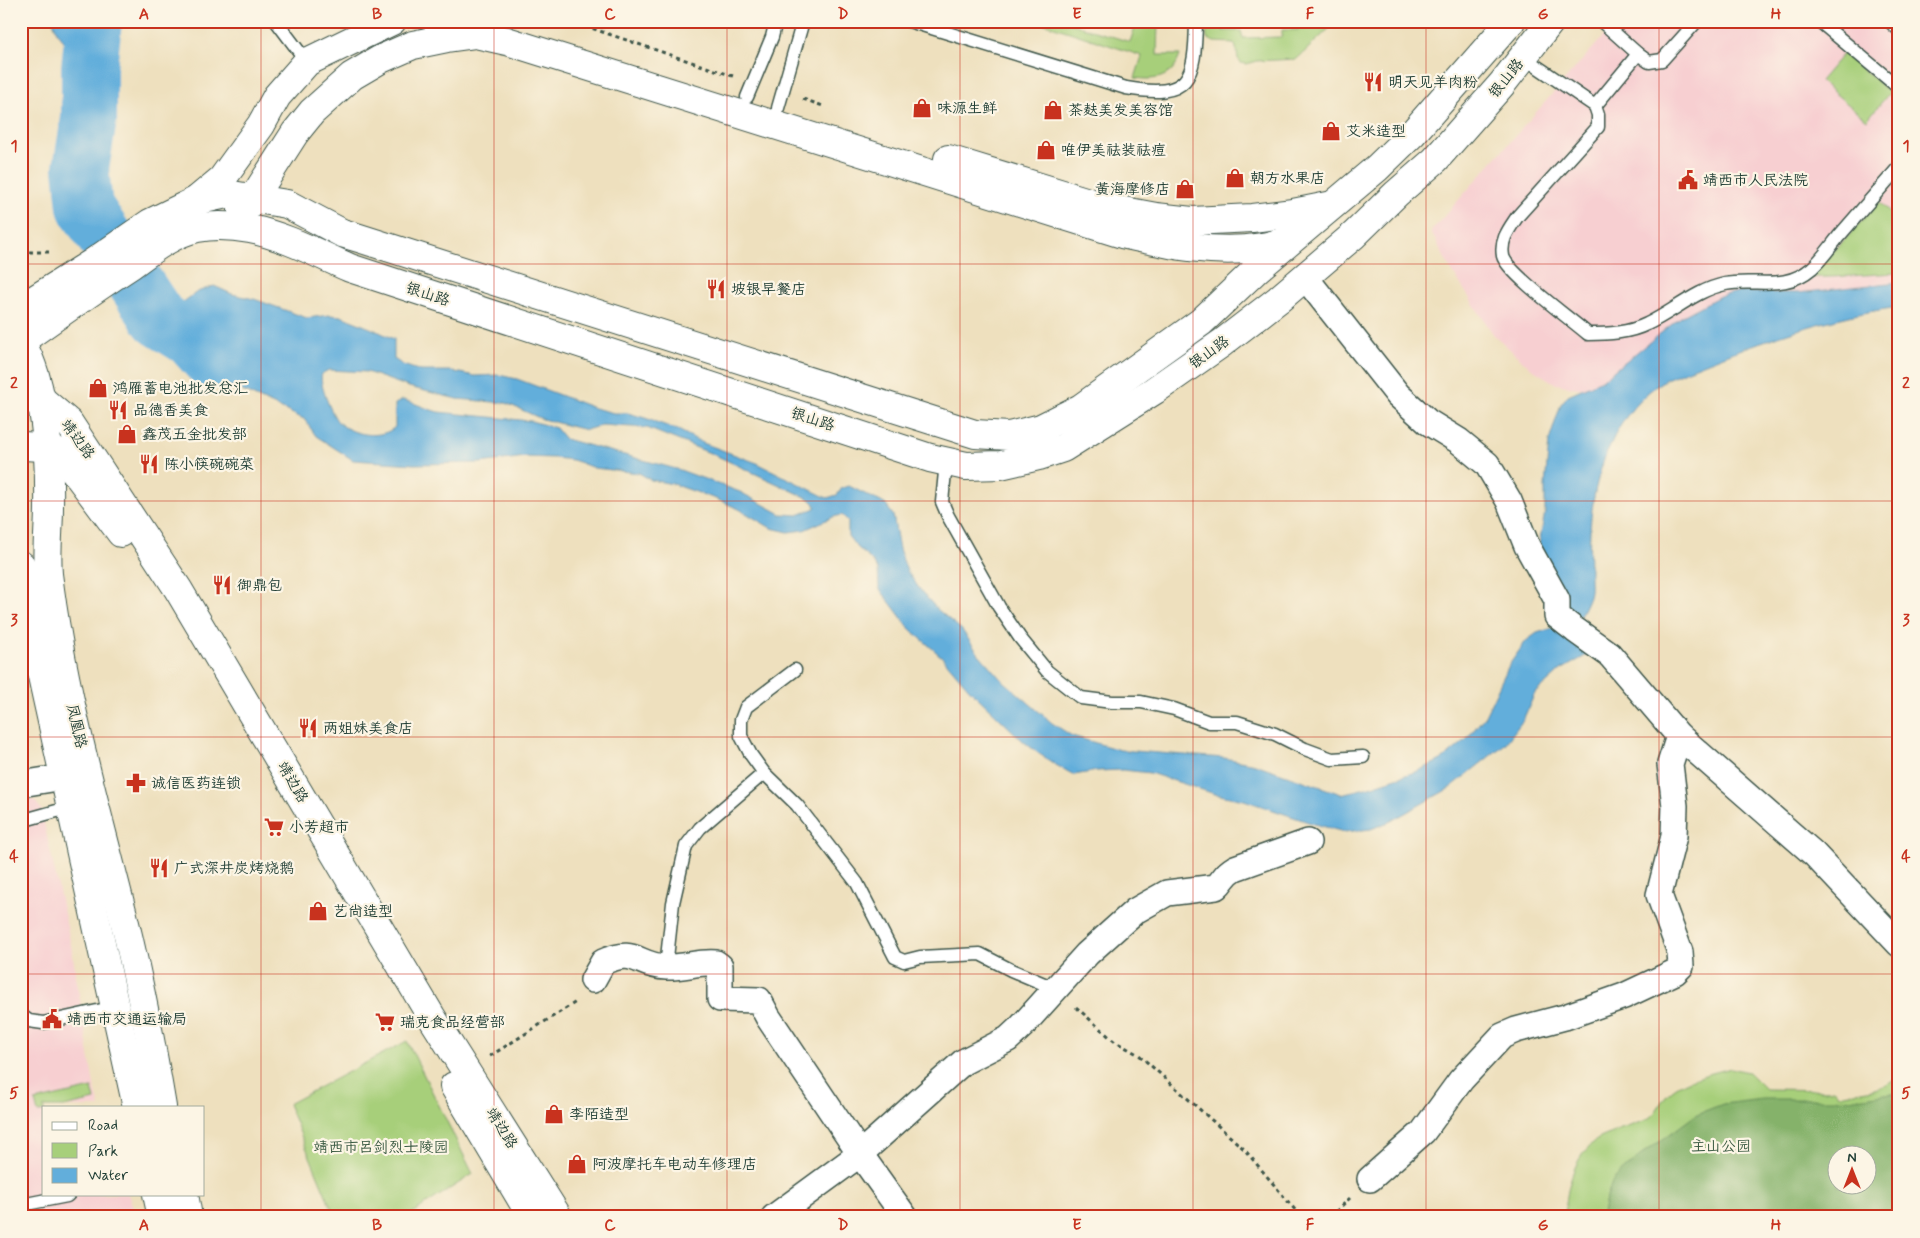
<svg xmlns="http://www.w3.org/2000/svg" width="1920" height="1238" viewBox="0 0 1920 1238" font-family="Mynerve,'LXGW WenKai TC',sans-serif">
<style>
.built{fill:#f7cfd1}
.green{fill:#a7cf7a;stroke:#638657;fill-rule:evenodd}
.forest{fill:#85b26a;stroke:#52784f;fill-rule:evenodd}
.water{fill:#62aedb;stroke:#407688;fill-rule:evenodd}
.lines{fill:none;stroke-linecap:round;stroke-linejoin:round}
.river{stroke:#62aedb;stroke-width:56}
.service-casing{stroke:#3e5549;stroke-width:15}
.minor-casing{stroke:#3e5549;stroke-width:28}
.secondary-casing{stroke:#3e5549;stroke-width:30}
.path{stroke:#3e5549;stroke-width:3;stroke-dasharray:4 4;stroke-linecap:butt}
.service{stroke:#fff;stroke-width:12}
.minor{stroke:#fff;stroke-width:25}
.secondary{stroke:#fff;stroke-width:28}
.grid{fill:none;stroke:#c8321e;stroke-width:1;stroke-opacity:0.55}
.labels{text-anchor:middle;stroke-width:4.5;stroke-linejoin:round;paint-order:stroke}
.street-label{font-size:15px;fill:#1f3d34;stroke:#fcf5e5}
.poi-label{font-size:15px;fill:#1f3d34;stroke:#fcf5e5;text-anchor:start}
.park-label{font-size:15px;fill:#3a5a42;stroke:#fcf5e5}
.neatline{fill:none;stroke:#c8321e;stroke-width:2}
.grid-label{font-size:16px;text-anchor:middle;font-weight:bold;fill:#c8321e}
</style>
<rect width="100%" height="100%" fill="#fcf5e5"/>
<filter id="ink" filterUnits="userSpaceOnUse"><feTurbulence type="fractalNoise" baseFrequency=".02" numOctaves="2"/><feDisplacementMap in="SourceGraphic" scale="10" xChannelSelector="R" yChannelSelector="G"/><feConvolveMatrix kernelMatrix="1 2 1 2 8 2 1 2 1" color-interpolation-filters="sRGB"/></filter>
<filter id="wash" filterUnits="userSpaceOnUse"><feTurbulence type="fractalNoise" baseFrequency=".0096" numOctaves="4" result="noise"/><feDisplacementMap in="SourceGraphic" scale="20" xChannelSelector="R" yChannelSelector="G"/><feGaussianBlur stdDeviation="1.12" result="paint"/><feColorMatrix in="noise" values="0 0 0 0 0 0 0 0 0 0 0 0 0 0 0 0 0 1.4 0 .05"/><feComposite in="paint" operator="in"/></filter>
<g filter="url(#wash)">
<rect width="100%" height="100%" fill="#eee0be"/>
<g class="built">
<polygon points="1617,21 1874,21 1899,43 1899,282 1797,293 1738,292 1662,334 1602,380 1583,389 1556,384 1535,371 1516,355 1493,334 1448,265 1431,231"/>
<polygon points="21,796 35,801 41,809 71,945 94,1085 100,1107 44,1107 44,1194 128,1194 134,1210 100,1217 21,1217"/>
</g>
<g class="green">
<path d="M1036,21H1063L1130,42L1137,21H1158L1157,55H1180C1173,78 1156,81 1135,78L1142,56Z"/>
<path d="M1205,21H1223V31H1241L1243,38L1282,37V30H1298V21L1336,22L1297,59L1256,61L1247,64L1240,63C1236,56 1238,50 1234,43L1214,42L1207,38Z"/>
<polygon points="1844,53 1890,92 1867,120 1820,81"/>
<path d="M1879,202L1898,219L1891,223L1899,232V273C1869,274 1840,278 1810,277Z"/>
<polygon points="407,1041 473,1174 406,1217 335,1217 288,1104"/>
<path d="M1731,1068L1748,1072L1765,1089L1835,1090L1838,1095L1879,1088L1899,1077V1217H1565C1566,1192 1572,1160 1593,1143C1597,1139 1604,1136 1610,1134C1622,1127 1636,1126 1649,1118C1657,1112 1659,1105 1665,1097C1680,1079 1710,1074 1731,1068ZM1838,1156H1868V1186H1838Z"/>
<polygon points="92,1088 95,1100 64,1107 44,1107 44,1111 38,1113 35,1101"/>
</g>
<path class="forest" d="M1899,1092V1217H1602L1606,1199L1613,1180L1636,1159L1697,1114L1723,1104L1762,1099H1849ZM1838,1156H1868V1186H1838Z"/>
<g class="water">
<polygon points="53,21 103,21 98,69 98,89 102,111 88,166 90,183 96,204 109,212 82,229 74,228 65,221 70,215 71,202 62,156 74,111 76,63 71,51 57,32"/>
<path d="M1899,282V307C1817,318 1742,348 1666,379C1615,411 1593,473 1590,531C1589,546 1590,561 1590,577C1590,583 1591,590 1589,596C1586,605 1580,615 1576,623L1539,545L1545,512V486L1549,441L1561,404L1568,395L1602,380L1681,317L1720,296L1738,292L1798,293Z"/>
<path d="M214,286L232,294L254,299L307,318L330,315L341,316L375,330L394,339V359L403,365L421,371H450L475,376L499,375L517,379L594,408L614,413H628L645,418L678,430L703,443L757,463L827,498L837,495L842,488L849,486L885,504L893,515L899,549L907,571L921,591L938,610L962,630L978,653L999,677L1052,723L1072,736L1120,750L1224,758L1255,764L1341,794L1366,788L1418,771L1443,759L1466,740L1485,716L1509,665L1526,641L1537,633L1556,627L1594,651L1561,670L1549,681L1535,693L1523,720L1505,744L1450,788L1391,821L1371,829L1344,832L1311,823L1244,800L1215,794L1150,773L1123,770L1097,771L1074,775L1056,765L1038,753L1023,741L970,690L942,657L910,629L879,588L878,570L873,562L855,545L848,536V521L842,515L833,517L804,530L788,532L771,528L739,509L716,499L673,484L651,480L639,473L594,468L573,460L555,458L525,457L480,463L414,464L353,460L316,436L304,419L232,386L218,387L204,369L182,350L152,327L132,306L175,308L197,292ZM329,370L367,372L409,387L457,399L506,403L542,419L586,430L602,425L647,428L715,455L810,499L815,504V508L798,515L781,514L740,492L680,470L565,439L556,428L531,421L438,412C426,409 416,403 403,400L395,404V427C381,440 352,435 338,422C332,415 318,382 322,374C324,372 327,371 329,370Z"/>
</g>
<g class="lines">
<polyline class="river" points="94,21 89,68 89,119 81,168 85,207 159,319 191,339 209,359"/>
</g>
</g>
<g filter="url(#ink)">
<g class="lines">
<defs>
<g id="service">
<polyline points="276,21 307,62"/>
<path d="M909,21L1126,88C1190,99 1195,80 1196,21"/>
<polyline points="1601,21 1638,54 1649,62 1662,60 1697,21"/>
<polyline points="1819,21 1899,88"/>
<polyline points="1889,21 1899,30"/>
<path d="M1523,57L1595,106L1598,115V127L1517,217C1509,229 1500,240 1503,256C1507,273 1572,320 1588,334C1608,334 1629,333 1647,324C1673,312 1696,290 1725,284C1756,278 1784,292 1812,268C1822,259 1831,246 1839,236C1859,213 1879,190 1899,167"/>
<polyline points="747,97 772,37 776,21"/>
<polyline points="1595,106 1638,54"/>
<polyline points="778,108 803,21"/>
<polyline points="946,462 942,502 948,516 999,607 1020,638 1047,671 1081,698 1112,702 1141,702 1174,709 1209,722 1237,722 1275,734 1305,749 1332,759 1363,757"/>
<polyline points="795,670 746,707 741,720 741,736 751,755 764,773 797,805 857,883 895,957 904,961 920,957 980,954 1011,970 1056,989"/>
<polyline points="21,821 71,807"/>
<polyline points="666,967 673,903 686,846 700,828 764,773"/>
<polyline points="21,1015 29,1021 43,1023 115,1007"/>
<polyline points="21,1205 67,1196 69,1194"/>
</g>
<g id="minor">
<polyline points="1305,277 1398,395 1428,422 1459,441 1487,464 1509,501 1527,546 1557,600 1557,616 1575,630 1610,655 1679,736 1814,854 1899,944"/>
<polyline points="21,784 64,777"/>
<path d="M593,980L603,962C637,947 636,966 666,967C683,968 700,961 716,963L720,966V999L759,1000L768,1017L860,1154L905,1217"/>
<polyline points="1370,1179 1423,1132 1461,1080 1502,1036 1516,1030 1565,1017 1624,996 1675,972 1681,966 1680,952 1659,895 1674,836 1675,806 1670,764 1679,736"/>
<path d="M774,1217L860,1154L963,1062L1008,1039L1022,1026L1087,954L1135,911L1167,893L1216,887C1225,879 1223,875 1235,868L1308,842"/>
</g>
<g id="secondary">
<polyline points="948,159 1108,208 1156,217 1192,221 1252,218 1293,213 1328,206"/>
<polyline points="198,199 222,179 261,125 277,96 307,62 392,21"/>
<path d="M242,210L246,208L254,197L295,133L312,112L352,76L381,59L413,45L447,38L476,34L507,41L1122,234C1167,244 1215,255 1262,247C1271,246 1279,243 1288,240"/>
<polyline points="21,308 92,263 150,223 195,201 226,194 287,204 342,233 359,238 975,434 1009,436 1041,428 1081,408 1201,322 1257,269 1377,168 1412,134 1511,21"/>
<path d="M21,341C58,315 94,289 131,265C150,251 173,233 197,228C213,225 234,226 250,229C285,236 318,254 350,268L930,458L966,466L1001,465L1039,456L1063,448L1155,390L1222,343L1279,299L1354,235L1396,194L1435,160L1502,84L1551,21"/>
<path d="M21,342C46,385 50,458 49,507C49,529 46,552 48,574C62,688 94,800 122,911C138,975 151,1041 162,1107"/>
<polyline points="21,399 42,400 69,423 178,589 431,1016 558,1217"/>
<polyline points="21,446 46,447 61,453 121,533"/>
<polyline points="21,565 29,617 137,1107"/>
<polyline points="454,1086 532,1217"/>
<polyline points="157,1194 162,1217"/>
<polyline points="184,1194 188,1217"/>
</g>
</defs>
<use href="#service" class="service-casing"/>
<use href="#minor" class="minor-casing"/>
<use href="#secondary" class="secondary-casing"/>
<g class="path">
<polyline points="570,21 733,76"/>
<polyline points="803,99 823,106"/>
<polyline points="21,252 52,252"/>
<polyline points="1076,1007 1114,1041 1139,1055 1244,1149 1301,1217"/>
<polyline points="490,1056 576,1002"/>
<polyline points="1330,1217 1350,1198"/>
</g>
<use href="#service" class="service"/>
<use href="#minor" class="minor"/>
<use href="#secondary" class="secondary"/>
</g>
</g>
<path class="grid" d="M261,21V1217M494,21V1217M727,21V1217M960,21V1217M1193,21V1217M1426,21V1217M1659,21V1217M21,264H1899M21,501H1899M21,737H1899M21,974H1899"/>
<defs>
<symbol id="restaurant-bare" viewBox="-9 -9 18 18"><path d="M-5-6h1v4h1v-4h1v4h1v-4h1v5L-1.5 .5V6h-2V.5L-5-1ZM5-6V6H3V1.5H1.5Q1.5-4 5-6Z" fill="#c8321e" stroke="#fcf5e5" stroke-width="2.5" paint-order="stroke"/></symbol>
<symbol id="shop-bare" viewBox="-9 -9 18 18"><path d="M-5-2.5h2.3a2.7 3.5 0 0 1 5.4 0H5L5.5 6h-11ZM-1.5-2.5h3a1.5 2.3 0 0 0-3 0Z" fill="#c8321e" stroke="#fcf5e5" stroke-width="2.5" paint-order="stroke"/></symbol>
<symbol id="civic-bare" viewBox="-9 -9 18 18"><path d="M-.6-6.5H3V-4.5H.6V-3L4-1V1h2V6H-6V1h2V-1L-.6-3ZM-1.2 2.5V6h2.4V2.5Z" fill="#c8321e" stroke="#fcf5e5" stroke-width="2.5" paint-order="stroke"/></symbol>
<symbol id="pharmacy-bare" viewBox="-9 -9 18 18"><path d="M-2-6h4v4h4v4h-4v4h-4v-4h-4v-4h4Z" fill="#c8321e" stroke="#fcf5e5" stroke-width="2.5" paint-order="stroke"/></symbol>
<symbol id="supermarket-bare" viewBox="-9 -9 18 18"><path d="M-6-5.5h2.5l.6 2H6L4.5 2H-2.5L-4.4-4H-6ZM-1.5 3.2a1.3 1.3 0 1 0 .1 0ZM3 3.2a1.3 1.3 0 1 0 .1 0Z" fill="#c8321e" stroke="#fcf5e5" stroke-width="2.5" paint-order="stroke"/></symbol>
</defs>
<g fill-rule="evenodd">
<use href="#restaurant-bare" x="1359" y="68" width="28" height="28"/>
<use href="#shop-bare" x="908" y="94" width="28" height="28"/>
<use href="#shop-bare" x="1039" y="96" width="28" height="28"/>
<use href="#shop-bare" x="1317" y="117" width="28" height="28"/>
<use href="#shop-bare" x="1032" y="136" width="28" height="28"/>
<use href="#shop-bare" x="1221" y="164" width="28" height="28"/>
<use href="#civic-bare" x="1674" y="166" width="28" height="28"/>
<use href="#shop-bare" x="1171" y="175" width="28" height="28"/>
<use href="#restaurant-bare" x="702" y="275" width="28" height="28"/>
<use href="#shop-bare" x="84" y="374" width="28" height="28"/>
<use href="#restaurant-bare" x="104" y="396" width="28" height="28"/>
<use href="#shop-bare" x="113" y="420" width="28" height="28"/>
<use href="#restaurant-bare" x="135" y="450" width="28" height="28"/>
<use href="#restaurant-bare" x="208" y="571" width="28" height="28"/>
<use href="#restaurant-bare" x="294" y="714" width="28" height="28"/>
<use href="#pharmacy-bare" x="122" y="769" width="28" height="28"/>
<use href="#supermarket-bare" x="260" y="813" width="28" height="28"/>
<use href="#restaurant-bare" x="145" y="854" width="28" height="28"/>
<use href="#shop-bare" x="304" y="897" width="28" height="28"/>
<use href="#civic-bare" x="38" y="1005" width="28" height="28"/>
<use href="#supermarket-bare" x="371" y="1008" width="28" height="28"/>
<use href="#shop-bare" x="540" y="1100" width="28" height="28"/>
<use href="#shop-bare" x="563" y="1150" width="28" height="28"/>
</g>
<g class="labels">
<g class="street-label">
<text transform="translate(1506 78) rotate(-51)" y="5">银山路</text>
<text transform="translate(428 294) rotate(18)" y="5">银山路</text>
<text transform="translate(1209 352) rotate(-36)" y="5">银山路</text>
<text transform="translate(813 419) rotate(18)" y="5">银山路</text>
<text transform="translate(78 439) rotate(53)" y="5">靖边路</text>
<text transform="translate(77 726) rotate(77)" y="5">凤凰路</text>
<text transform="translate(293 782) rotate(59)" y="5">靖边路</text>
<text transform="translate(502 1128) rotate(58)" y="5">靖边路</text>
</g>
<g class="poi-label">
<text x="1388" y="87">明天见羊肉粉</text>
<text x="937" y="113">味源生鲜</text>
<text x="1068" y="115">茶麸美发美容馆</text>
<text x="1346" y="136">艾米造型</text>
<text x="1061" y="155">唯伊美祛装祛痘</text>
<text x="1250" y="183">朝方水果店</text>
<text x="1703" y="185">靖西市人民法院</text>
<text x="1170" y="194" text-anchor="end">黄海摩修店</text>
<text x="731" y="294">坡银早餐店</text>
<text x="113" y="393">鸿雁蓄电池批发总汇</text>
<text x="133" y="415">品德香美食</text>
<text x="142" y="439">鑫茂五金批发部</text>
<text x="164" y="469">陈小筷碗碗菜</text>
<text x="237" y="590">御鼎包</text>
<text x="323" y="733">两姐妹美食店</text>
<text x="151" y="788">诚信医药连锁</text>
<text x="289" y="832">小芳超市</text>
<text x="174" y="873">广式深井炭烤烧鹅</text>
<text x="333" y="916">艺尚造型</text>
<text x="67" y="1024">靖西市交通运输局</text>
<text x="400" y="1027">瑞克食品经营部</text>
<text x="569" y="1119">李陌造型</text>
<text x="592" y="1169">阿波摩托车电动车修理店</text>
</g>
<g class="park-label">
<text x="1721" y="1151">主山公园</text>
<text x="381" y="1152">靖西市吕剑烈士陵园</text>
</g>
</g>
<rect width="1920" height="1238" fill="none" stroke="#fcf5e5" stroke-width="55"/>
<rect x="42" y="1106" width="162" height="90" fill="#fcf5e5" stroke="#a4ab9e"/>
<rect x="52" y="1122" width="25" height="8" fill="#ffffff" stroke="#a4ab9e"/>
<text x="88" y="1130" font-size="15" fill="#1f3d34">Road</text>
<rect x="52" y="1143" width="25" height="15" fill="#a7cf7a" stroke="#a4ab9e"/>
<text x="88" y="1156" font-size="15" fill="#1f3d34">Park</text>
<rect x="52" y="1168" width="25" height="15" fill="#62aedb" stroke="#a4ab9e"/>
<text x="88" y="1180" font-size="15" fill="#1f3d34">Water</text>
<g transform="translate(1852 1170)"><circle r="24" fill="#fcf5e5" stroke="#a4ab9e"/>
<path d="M0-4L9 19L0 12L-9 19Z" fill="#c8321e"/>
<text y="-8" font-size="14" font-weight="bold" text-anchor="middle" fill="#1f3d34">N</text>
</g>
<rect x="28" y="28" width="1864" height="1182" class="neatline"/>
<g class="grid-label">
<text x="144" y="19">A</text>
<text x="377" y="19">B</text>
<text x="610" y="19">C</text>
<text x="843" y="19">D</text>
<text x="1077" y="19">E</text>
<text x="1310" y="19">F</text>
<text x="1543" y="19">G</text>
<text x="1776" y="19">H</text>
<text x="14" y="151">1</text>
<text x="1906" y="151">1</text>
<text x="14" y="388">2</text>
<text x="1906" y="388">2</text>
<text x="14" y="625">3</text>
<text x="1906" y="625">3</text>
<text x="14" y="861">4</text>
<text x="1906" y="861">4</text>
<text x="14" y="1098">5</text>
<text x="1906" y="1098">5</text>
<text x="144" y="1230">A</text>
<text x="377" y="1230">B</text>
<text x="610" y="1230">C</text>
<text x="843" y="1230">D</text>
<text x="1077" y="1230">E</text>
<text x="1310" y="1230">F</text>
<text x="1543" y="1230">G</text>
<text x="1776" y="1230">H</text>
</g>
</svg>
